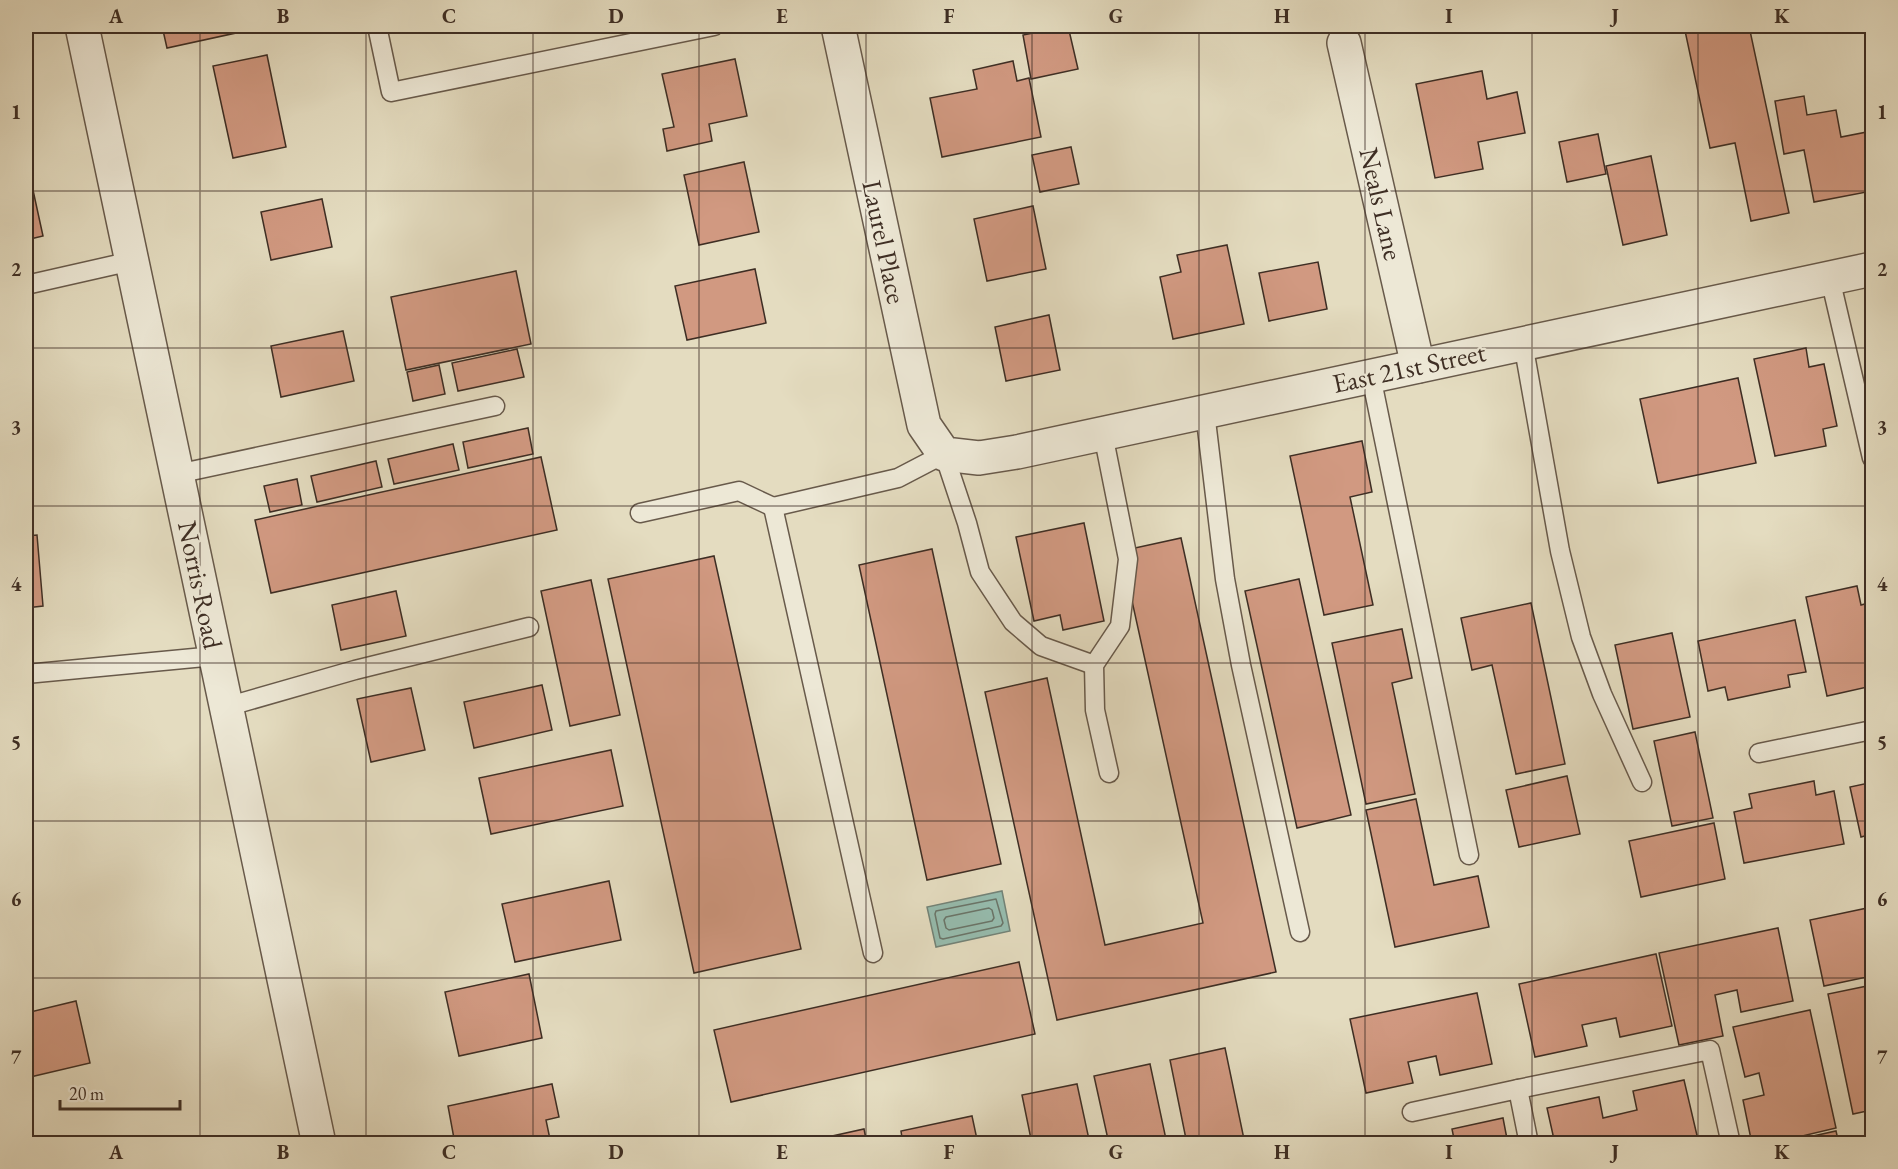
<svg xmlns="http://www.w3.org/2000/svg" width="1898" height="1169" viewBox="0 0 1898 1169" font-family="'EB Garamond',serif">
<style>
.water{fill:#96bcae;stroke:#738377;stroke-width:1.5}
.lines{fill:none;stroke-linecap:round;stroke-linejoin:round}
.shore{stroke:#6a7569;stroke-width:1.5}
.building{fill:#d19981;stroke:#3e2e24;stroke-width:1.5}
.lane-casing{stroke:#685a4b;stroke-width:21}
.street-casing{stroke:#685a4b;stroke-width:36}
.lane{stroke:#ede8d6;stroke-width:18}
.street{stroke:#ede8d6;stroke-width:33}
.grid{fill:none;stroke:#3e2e24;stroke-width:1.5;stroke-opacity:0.55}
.labels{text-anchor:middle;stroke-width:4.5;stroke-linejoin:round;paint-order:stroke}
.street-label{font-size:27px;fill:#3e2e24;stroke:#ede8d6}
.neatline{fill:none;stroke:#3e2e24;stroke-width:2}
.grid-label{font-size:20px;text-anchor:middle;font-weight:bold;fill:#3e2e24}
</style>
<rect width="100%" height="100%" fill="#e4dcc0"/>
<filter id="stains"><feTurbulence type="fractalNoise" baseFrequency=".00333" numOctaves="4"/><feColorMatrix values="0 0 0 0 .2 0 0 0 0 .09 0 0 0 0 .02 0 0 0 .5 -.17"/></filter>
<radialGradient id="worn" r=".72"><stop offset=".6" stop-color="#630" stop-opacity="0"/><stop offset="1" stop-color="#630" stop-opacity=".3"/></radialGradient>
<polygon class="water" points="1002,891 1010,931 936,947 927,907"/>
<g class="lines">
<g class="shore">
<polygon points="996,899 1003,923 1001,926 943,939 940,938 935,914 936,911"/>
<polygon points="989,908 992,910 994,918 992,921 949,930 946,928 944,920 946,917"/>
</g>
</g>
<g class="building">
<polygon points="162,26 268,26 167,48"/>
<polygon points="1068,26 1078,69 1031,79 1023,35"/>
<polygon points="1684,26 1749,26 1789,213 1751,221 1735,143 1710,148"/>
<polygon points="267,55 286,147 233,158 213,66"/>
<polygon points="735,59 747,116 709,124 712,141 667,151 663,129 674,127 662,74"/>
<polygon points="1013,61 1017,81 1029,78 1041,137 942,157 930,98 977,89 973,70"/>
<polygon points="1482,71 1487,99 1517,92 1525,133 1478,142 1483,169 1435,178 1416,84"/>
<polygon points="1804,96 1807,115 1836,110 1841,137 1872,131 1872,191 1814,202 1804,150 1784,154 1775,101"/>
<polygon points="1598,134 1606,174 1567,182 1559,142"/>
<polygon points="1071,147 1079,184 1040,192 1032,155"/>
<polygon points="1651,156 1667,235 1623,245 1606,166"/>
<polygon points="26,158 43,236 26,240"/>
<polygon points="744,162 759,232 699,245 684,175"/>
<polygon points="322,199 332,247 271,260 261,212"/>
<polygon points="1033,206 1046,269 987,281 974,219"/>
<polygon points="1227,245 1244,324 1173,339 1160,277 1181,272 1177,255"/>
<polygon points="1318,262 1327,309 1269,321 1259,273"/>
<polygon points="755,269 766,323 687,340 675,286"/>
<polygon points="516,271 531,344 406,370 391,297"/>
<polygon points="1049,315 1060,370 1006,381 995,327"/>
<polygon points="343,331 354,381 281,397 271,346"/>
<polygon points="1806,348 1809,367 1824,364 1837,426 1823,429 1826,446 1775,456 1754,359"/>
<polygon points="517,349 524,377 458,391 452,363"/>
<polygon points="439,365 445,394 413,401 407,372"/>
<polygon points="1738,378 1756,463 1658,483 1640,399"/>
<polygon points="528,428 533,454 468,468 463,442"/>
<polygon points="1362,441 1372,492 1350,497 1373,605 1324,615 1290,456"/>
<polygon points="453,444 459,470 394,484 388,459"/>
<polygon points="541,457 557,530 271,593 255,520"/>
<polygon points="376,461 382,487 317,502 311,476"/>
<polygon points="297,479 302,505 270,512 264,486"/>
<polygon points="1084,523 1104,621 1063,630 1060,615 1034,621 1016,537"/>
<polygon points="37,535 43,606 26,608 26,536"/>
<polygon points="1181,538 1276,972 1057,1020 985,692 1047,678 1105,945 1203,923 1121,551"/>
<polygon points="932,549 1001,864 927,880 859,565"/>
<polygon points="714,556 801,949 694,973 608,579"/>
<polygon points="1299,579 1351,815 1297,828 1245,591"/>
<polygon points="591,580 620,715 570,726 541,591"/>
<polygon points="1857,586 1861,605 1872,602 1872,686 1827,696 1806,597"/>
<polygon points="396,591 406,636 341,650 332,605"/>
<polygon points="1531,603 1565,764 1516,774 1492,665 1472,670 1461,618"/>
<polygon points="1795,620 1806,672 1788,675 1790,687 1728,700 1725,687 1708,691 1698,641"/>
<polygon points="1402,629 1412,678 1392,683 1415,794 1366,804 1332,643"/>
<polygon points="1672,633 1690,717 1633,729 1615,645"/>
<polygon points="542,685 552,730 474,748 464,702"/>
<polygon points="411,688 425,750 371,762 357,699"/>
<polygon points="1695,732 1713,818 1672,826 1654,741"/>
<polygon points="611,750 623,806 491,834 479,778"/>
<polygon points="1872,766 1872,834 1861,837 1850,787 1869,783 1865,767"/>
<polygon points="1567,776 1580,834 1519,847 1506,790"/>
<polygon points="1814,781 1816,795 1834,791 1844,844 1744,863 1734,812 1752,808 1749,794"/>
<polygon points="1416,799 1434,885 1478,876 1489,927 1395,947 1366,810"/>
<polygon points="1714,823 1725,879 1641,897 1629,841"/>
<polygon points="609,881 621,940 515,962 502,904"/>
<polygon points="1872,907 1872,976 1824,986 1810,920"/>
<polygon points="1778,928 1793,1001 1741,1012 1737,990 1715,995 1723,1036 1679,1045 1659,953"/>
<polygon points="1656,954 1672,1026 1620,1037 1616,1018 1582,1025 1587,1046 1535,1057 1519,984"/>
<polygon points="1019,962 1035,1034 731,1102 714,1030"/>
<polygon points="529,974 542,1038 459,1056 445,992"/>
<polygon points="1872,985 1872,1110 1853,1114 1828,994"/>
<polygon points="1477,993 1492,1064 1440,1075 1436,1056 1408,1062 1413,1083 1366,1093 1350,1019"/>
<polygon points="76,1001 90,1063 26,1078 26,1013"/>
<polygon points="1810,1010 1836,1128 1768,1144 1752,1144 1743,1100 1764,1095 1759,1073 1745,1077 1733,1027"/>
<polygon points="1225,1048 1245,1144 1187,1144 1170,1060"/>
<polygon points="1150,1064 1167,1144 1109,1144 1094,1076"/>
<polygon points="1684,1080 1699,1144 1555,1144 1547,1108 1599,1097 1603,1118 1637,1110 1633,1091"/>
<polygon points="552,1084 559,1117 546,1120 551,1144 455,1144 448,1106"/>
<polygon points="1077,1084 1090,1144 1032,1144 1022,1095"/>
<polygon points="972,1116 978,1144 903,1144 901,1131"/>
<polygon points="1503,1118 1508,1144 1455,1144 1452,1129"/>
<polygon points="864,1129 867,1144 796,1144"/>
<polygon points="1836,1131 1839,1144 1777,1144"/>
<polygon points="1419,1136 1421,1144 1383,1144"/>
</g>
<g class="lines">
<defs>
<g id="lane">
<polyline points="377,26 391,92 714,26"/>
<polyline points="1830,278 1872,458"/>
<polyline points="26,285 132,261"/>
<polyline points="1523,343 1560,551 1581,637 1602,694 1642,782"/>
<polyline points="1371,376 1469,855"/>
<polyline points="1205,412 1225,579 1241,665 1300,932"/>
<polyline points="1103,434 1128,559 1120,626 1094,665 1095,710 1109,773"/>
<polyline points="177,474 495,406"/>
<polyline points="640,513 739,491 773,507"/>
<polyline points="26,674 215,656"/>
<polyline points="226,707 355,670 529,627"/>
<polyline points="1759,753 1872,730"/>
<polyline points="873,953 773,507 898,478 944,454 967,523 980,572 1013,622 1041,646 1094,665"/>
<polyline points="1518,1089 1710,1050 1731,1144"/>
<polyline points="1412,1112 1518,1089 1529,1144"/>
</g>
<g id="street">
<polyline points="82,26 319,1144"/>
<polyline points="838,26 924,425 944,454 979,458 1017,452 1872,269"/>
<polyline points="1344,43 1418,366"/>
</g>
</defs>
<use href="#lane" class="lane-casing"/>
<use href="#street" class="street-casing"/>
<use href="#lane" class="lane"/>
<use href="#street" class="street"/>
</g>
<path class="grid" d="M200,26V1144M366,26V1144M533,26V1144M699,26V1144M866,26V1144M1032,26V1144M1199,26V1144M1365,26V1144M1532,26V1144M1698,26V1144M26,191H1872M26,348H1872M26,506H1872M26,663H1872M26,821H1872M26,978H1872"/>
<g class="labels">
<g class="street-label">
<text transform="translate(1381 204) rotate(77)" y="9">Neals Lane</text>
<text transform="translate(884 242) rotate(78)" y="9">Laurel Place</text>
<text transform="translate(1409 368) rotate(-12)" y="9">East 21st Street</text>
<text transform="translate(200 585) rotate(78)" y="9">Norris Road</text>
</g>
</g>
<rect width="1898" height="1169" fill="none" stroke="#e4dcc0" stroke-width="66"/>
<path d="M60 1100v9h120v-9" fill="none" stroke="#3e2e24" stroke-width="3"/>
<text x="69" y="1100" font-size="18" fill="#3e2e24" stroke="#ede8d6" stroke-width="4.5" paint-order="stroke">20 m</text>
<rect x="33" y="33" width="1832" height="1103" class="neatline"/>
<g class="grid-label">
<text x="116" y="23">A</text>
<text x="283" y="23">B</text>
<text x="449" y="23">C</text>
<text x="616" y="23">D</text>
<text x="782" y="23">E</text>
<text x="949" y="23">F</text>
<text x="1116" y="23">G</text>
<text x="1282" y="23">H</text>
<text x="1449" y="23">I</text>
<text x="1615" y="23">J</text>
<text x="1782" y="23">K</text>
<text x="16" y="119">1</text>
<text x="1882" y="119">1</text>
<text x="16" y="276">2</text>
<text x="1882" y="276">2</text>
<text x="16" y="434">3</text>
<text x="1882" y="434">3</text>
<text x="16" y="591">4</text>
<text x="1882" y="591">4</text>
<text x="16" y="749">5</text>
<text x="1882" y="749">5</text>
<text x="16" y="906">6</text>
<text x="1882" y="906">6</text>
<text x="16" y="1064">7</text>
<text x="1882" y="1064">7</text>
<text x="116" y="1159">A</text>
<text x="283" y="1159">B</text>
<text x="449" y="1159">C</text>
<text x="616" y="1159">D</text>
<text x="782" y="1159">E</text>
<text x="949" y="1159">F</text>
<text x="1116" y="1159">G</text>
<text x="1282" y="1159">H</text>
<text x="1449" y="1159">I</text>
<text x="1615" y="1159">J</text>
<text x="1782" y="1159">K</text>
</g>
<rect width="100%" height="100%" filter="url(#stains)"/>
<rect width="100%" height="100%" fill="url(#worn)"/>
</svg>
